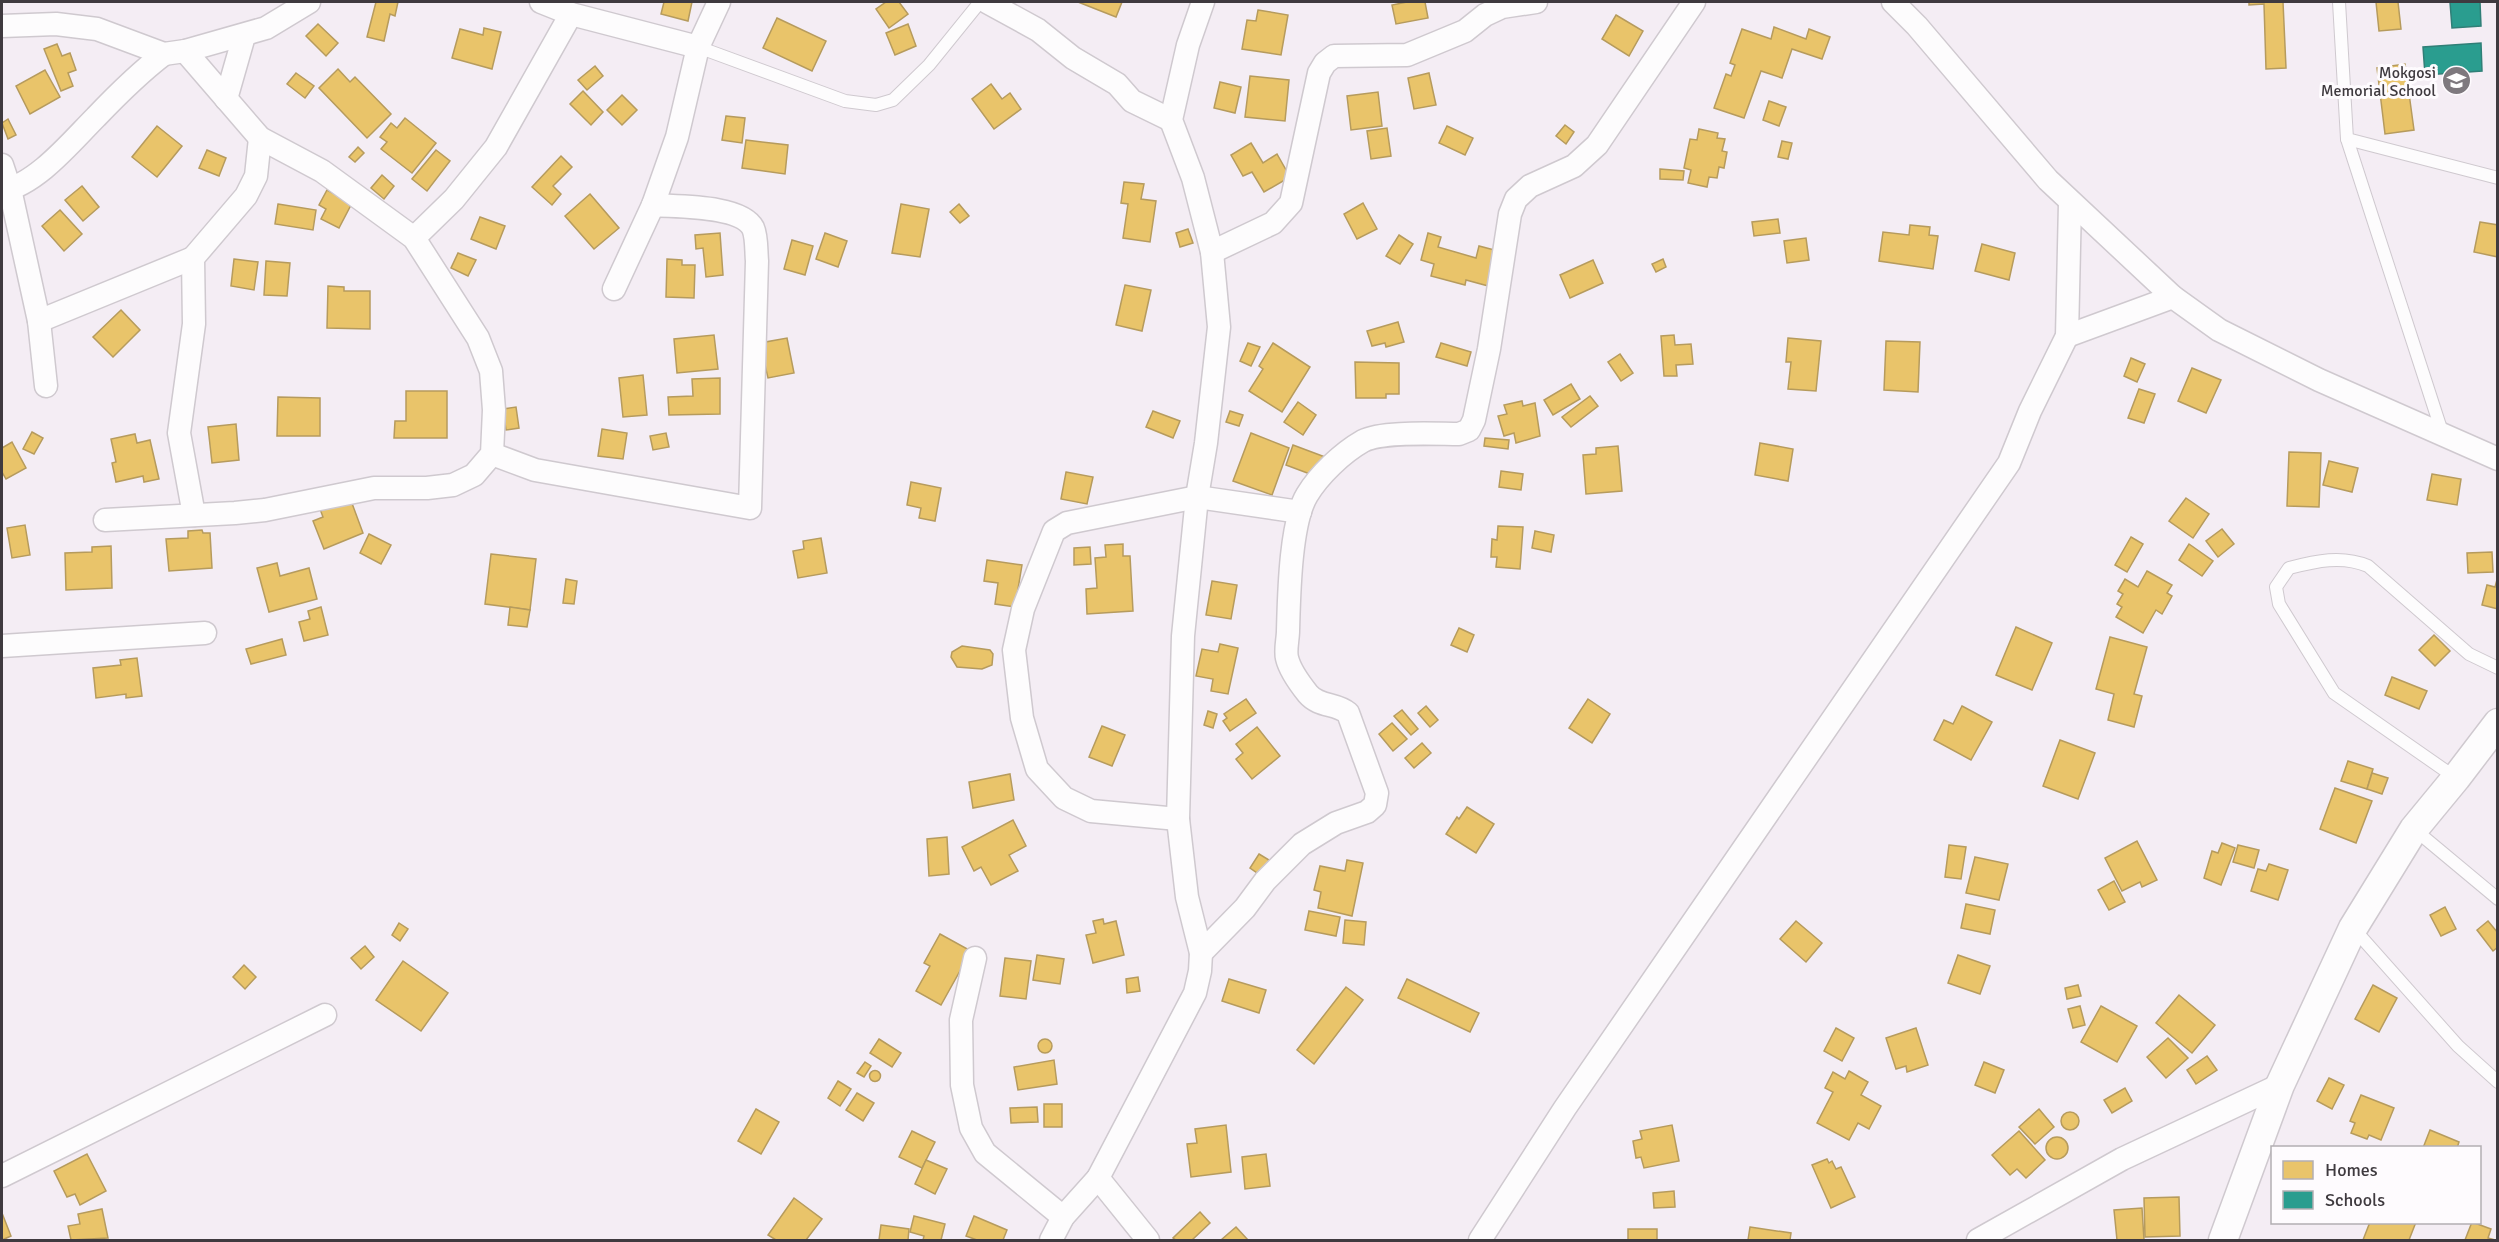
<svg xmlns="http://www.w3.org/2000/svg" width="2499" height="1242" viewBox="0 0 2499 1242" font-family="Signika,sans-serif">
<style>
.homes{fill:#e9c46a;stroke:#b69b5d;stroke-width:1.5}
.schools{fill:#2a9d8f;stroke:#307f77;stroke-width:1.5}
.lines{fill:none;stroke-linecap:round;stroke-linejoin:round}
.service-casing{stroke:#cfc9cf;stroke-width:14}
.minor-casing{stroke:#cfc9cf;stroke-width:25}
.tertiary-casing{stroke:#cfc9cf;stroke-width:31}
.service{stroke:#fdfcfd;stroke-width:12}
.minor{stroke:#fdfcfd;stroke-width:22}
.tertiary{stroke:#fdfcfd;stroke-width:28}
.labels{text-anchor:middle;stroke-width:6;stroke-linejoin:round;paint-order:stroke}
.poi-label{font-size:16px;fill:#3f3a3f;stroke:#fefbfe;text-anchor:end}
</style>
<rect width="100%" height="100%" fill="#f4edf4"/>
<g class="homes">
<polygon points="376,2 398,2 395,16 390,14 384,41 367,37"/>
<polygon points="664,2 692,2 688,21 661,14"/>
<polygon points="886,2 899,2 908,14 889,28 876,9"/>
<polygon points="1078,2 1122,2 1116,17"/>
<polygon points="1407,2 1425,2 1428,18 1396,24 1392,5"/>
<polygon points="2249,2 2283,2 2286,68 2266,69 2264,4 2249,5"/>
<polygon points="2376,2 2398,2 2401,29 2379,31"/>
<polygon points="1258,10 1288,15 1281,55 1242,49 1247,20 1256,21"/>
<polygon points="1616,15 1643,31 1629,56 1602,39"/>
<polygon points="777,18 826,41 812,71 763,48"/>
<polygon points="318,24 338,43 326,56 306,36"/>
<polygon points="908,24 916,46 895,55 886,33"/>
<polygon points="1774,27 1806,39 1809,29 1830,37 1822,59 1792,49 1782,78 1761,71 1744,118 1714,108 1726,74 1731,76 1735,65 1730,63 1742,29 1771,39"/>
<polygon points="484,28 501,32 492,69 452,58 460,29 483,35"/>
<polygon points="57,44 62,56 70,53 76,70 68,73 73,86 61,91 44,49"/>
<polygon points="2405,64 2414,130 2385,134 2377,68"/>
<polygon points="595,66 603,76 587,90 578,80"/>
<polygon points="338,69 350,82 355,77 391,114 367,138 319,88"/>
<polygon points="45,70 60,97 30,114 16,86"/>
<polygon points="296,73 314,86 305,98 287,84"/>
<polygon points="1429,73 1436,105 1414,109 1408,78"/>
<polygon points="1250,76 1289,80 1285,121 1245,117"/>
<polygon points="1220,82 1241,87 1235,113 1214,108"/>
<polygon points="991,84 1002,99 1010,93 1021,109 994,129 972,99"/>
<polygon points="583,91 603,112 591,125 570,104"/>
<polygon points="1378,92 1382,126 1351,130 1347,96"/>
<polygon points="622,95 637,110 622,125 607,110"/>
<polygon points="1769,101 1786,107 1779,126 1763,120"/>
<polygon points="726,116 745,118 742,143 722,140"/>
<polygon points="405,118 436,143 412,173 381,149 387,142 380,137 391,123 397,128"/>
<polygon points="8,119 16,135 8,139 2,123"/>
<polygon points="1565,125 1574,132 1566,144 1556,136"/>
<polygon points="157,126 182,146 157,177 132,157"/>
<polygon points="1447,126 1473,138 1465,155 1439,143"/>
<polygon points="1387,128 1391,156 1371,159 1367,131"/>
<polygon points="1699,129 1718,133 1717,138 1725,139 1722,151 1727,152 1724,168 1719,167 1717,178 1709,177 1707,187 1688,183 1691,170 1684,168 1690,139 1697,140"/>
<polygon points="746,140 788,145 785,174 742,168"/>
<polygon points="1782,141 1792,143 1788,159 1778,157"/>
<polygon points="1251,143 1263,163 1277,154 1290,177 1264,192 1252,172 1243,176 1231,155"/>
<polygon points="358,147 364,153 355,162 349,157"/>
<polygon points="207,150 226,158 219,176 199,168"/>
<polygon points="436,150 450,161 427,191 412,179"/>
<polygon points="561,156 572,167 553,186 561,194 552,205 532,187"/>
<polygon points="1660,169 1684,171 1683,180 1660,179"/>
<polygon points="382,175 394,186 384,199 371,188"/>
<polygon points="1124,182 1144,184 1141,199 1156,201 1150,242 1123,238 1128,204 1121,203"/>
<polygon points="82,186 99,207 83,221 65,200"/>
<polygon points="327,190 352,203 339,228 321,219 326,209 319,205"/>
<polygon points="590,194 619,228 594,249 565,216"/>
<polygon points="1363,203 1377,229 1357,239 1344,214"/>
<polygon points="278,204 316,210 313,230 275,224"/>
<polygon points="901,204 929,209 920,257 892,253"/>
<polygon points="959,204 969,216 960,223 950,212"/>
<polygon points="60,210 82,234 64,251 42,226"/>
<polygon points="480,217 505,226 496,249 471,239"/>
<polygon points="1778,219 1780,233 1754,236 1752,222"/>
<polygon points="2480,222 2498,225 2498,257 2474,252"/>
<polygon points="1910,225 1930,227 1929,235 1938,236 1933,269 1879,261 1883,232 1909,235"/>
<polygon points="1188,229 1193,243 1180,247 1176,233"/>
<polygon points="720,233 723,275 706,277 703,248 696,249 695,235"/>
<polygon points="825,233 847,241 838,267 816,259"/>
<polygon points="1428,233 1441,237 1438,247 1476,258 1479,246 1502,252 1492,287 1466,280 1465,285 1431,276 1434,264 1421,260"/>
<polygon points="1399,235 1413,244 1400,264 1386,256"/>
<polygon points="1806,238 1809,260 1787,263 1784,241"/>
<polygon points="792,240 813,246 805,275 784,269"/>
<polygon points="1982,244 2015,253 2009,280 1975,271"/>
<polygon points="458,253 476,260 468,276 451,268"/>
<polygon points="234,259 258,262 254,290 231,286"/>
<polygon points="667,259 682,260 682,265 695,265 694,298 666,297"/>
<polygon points="1663,259 1666,267 1656,272 1652,264"/>
<polygon points="1593,260 1603,283 1570,298 1560,275"/>
<polygon points="266,261 290,263 287,296 264,295"/>
<polygon points="1125,285 1151,290 1142,331 1116,325"/>
<polygon points="328,286 344,287 344,291 370,291 370,329 327,328"/>
<polygon points="121,310 140,330 113,357 93,337"/>
<polygon points="1398,322 1404,342 1386,347 1385,343 1372,346 1367,331"/>
<polygon points="714,335 718,369 677,373 674,339"/>
<polygon points="1674,335 1675,345 1691,344 1693,364 1676,365 1677,376 1664,376 1661,336"/>
<polygon points="787,338 794,373 768,378 760,343"/>
<polygon points="1788,338 1821,341 1816,391 1788,389 1791,362 1786,362"/>
<polygon points="1886,341 1920,342 1918,392 1884,390"/>
<polygon points="1248,343 1260,347 1251,366 1240,361"/>
<polygon points="1273,343 1310,367 1282,412 1249,391 1263,369 1259,366"/>
<polygon points="1441,343 1471,352 1467,366 1436,357"/>
<polygon points="1620,354 1633,373 1621,381 1608,362"/>
<polygon points="2131,358 2145,364 2137,382 2124,376"/>
<polygon points="1355,362 1399,363 1399,394 1386,394 1386,398 1356,398"/>
<polygon points="2192,368 2221,380 2206,413 2178,401"/>
<polygon points="643,375 647,415 623,417 619,378"/>
<polygon points="720,378 720,414 669,415 668,397 693,396 692,379"/>
<polygon points="1571,384 1580,399 1553,415 1544,400"/>
<polygon points="2139,389 2155,394 2144,423 2128,418"/>
<polygon points="406,391 447,391 447,438 394,438 395,421 406,421"/>
<polygon points="1590,396 1598,406 1571,427 1562,417"/>
<polygon points="278,397 320,398 320,436 277,436"/>
<polygon points="1522,401 1523,406 1535,403 1540,436 1516,443 1514,433 1504,436 1498,416 1507,414 1504,405"/>
<polygon points="1298,402 1316,415 1303,435 1284,422"/>
<polygon points="516,407 519,428 506,430 503,409"/>
<polygon points="1153,411 1180,421 1173,438 1146,427"/>
<polygon points="1230,411 1243,415 1239,426 1226,422"/>
<polygon points="236,424 239,460 212,463 208,427"/>
<polygon points="602,429 627,433 623,459 598,456"/>
<polygon points="32,432 43,438 34,454 23,449"/>
<polygon points="666,433 669,447 653,450 650,436"/>
<polygon points="1251,433 1289,448 1272,495 1233,481"/>
<polygon points="135,434 137,443 150,440 159,479 144,482 143,476 116,482 112,463 116,462 111,439"/>
<polygon points="1485,438 1509,440 1508,449 1484,446"/>
<polygon points="12,442 26,468 6,479 2,472 2,448"/>
<polygon points="1760,443 1793,449 1788,481 1755,475"/>
<polygon points="1293,445 1325,457 1318,477 1286,465"/>
<polygon points="1618,446 1622,491 1586,494 1583,455 1596,454 1596,448"/>
<polygon points="2289,452 2321,453 2319,507 2287,506"/>
<polygon points="2329,461 2358,468 2352,492 2323,485"/>
<polygon points="1501,471 1523,474 1521,490 1499,487"/>
<polygon points="1066,472 1093,477 1087,504 1061,499"/>
<polygon points="2432,474 2461,479 2457,505 2427,500"/>
<polygon points="911,482 941,488 935,521 919,518 921,508 907,505"/>
<polygon points="350,498 363,533 324,549 313,521 323,517 320,509"/>
<polygon points="2186,498 2209,514 2193,538 2169,521"/>
<polygon points="25,525 30,555 12,558 7,528"/>
<polygon points="1498,526 1523,527 1520,569 1496,567 1497,557 1491,557 1492,539 1497,540"/>
<polygon points="2222,529 2234,544 2218,557 2206,541"/>
<polygon points="202,530 203,533 210,533 212,568 169,571 166,539 188,538 188,531"/>
<polygon points="1535,531 1554,535 1551,552 1532,548"/>
<polygon points="369,534 391,545 381,564 360,553"/>
<polygon points="2131,537 2143,544 2127,572 2115,565"/>
<polygon points="821,538 827,573 798,578 793,551 804,549 803,541"/>
<polygon points="1123,544 1123,556 1130,556 1133,611 1087,614 1086,589 1097,588 1095,558 1106,557 1105,545"/>
<polygon points="2189,544 2213,561 2202,576 2179,560"/>
<polygon points="111,546 112,588 66,590 65,553 92,552 92,547"/>
<polygon points="1090,547 1091,564 1074,565 1074,548"/>
<polygon points="2492,552 2493,572 2468,573 2467,553"/>
<polygon points="491,554 536,559 530,610 485,604"/>
<polygon points="987,560 1022,565 1015,607 995,604 998,583 984,581"/>
<polygon points="277,563 280,576 309,568 317,599 269,612 257,568"/>
<polygon points="2147,571 2172,585 2167,593 2172,596 2162,614 2156,610 2143,633 2116,617 2122,607 2117,604 2123,594 2118,591 2125,579 2138,587"/>
<polygon points="2498,576 2498,609 2482,605 2487,585 2495,587"/>
<polygon points="566,579 577,581 574,604 563,603"/>
<polygon points="1212,581 1237,585 1231,619 1206,615"/>
<polygon points="321,607 328,635 304,641 299,622 310,619 308,611"/>
<polygon points="510,607 530,610 527,627 508,625"/>
<polygon points="2016,627 2052,643 2032,690 1996,675"/>
<polygon points="1459,628 1474,635 1467,652 1451,645"/>
<polygon points="2434,635 2450,651 2435,666 2419,650"/>
<polygon points="2110,637 2147,647 2134,694 2142,696 2134,727 2108,720 2114,694 2096,689"/>
<polygon points="282,639 286,655 251,664 246,649"/>
<polygon points="1220,644 1238,648 1228,694 1211,691 1213,679 1196,676 1202,649 1218,652"/>
<polygon points="962,646 990,650 993,654 992,665 982,669 957,667 951,657 952,652"/>
<polygon points="137,658 142,696 126,698 126,694 96,698 93,668 121,665 120,660"/>
<polygon points="2392,677 2427,691 2419,709 2385,695"/>
<polygon points="1246,699 1256,713 1230,731 1223,721 1227,718 1224,714"/>
<polygon points="1588,699 1610,714 1592,743 1569,728"/>
<polygon points="1426,706 1438,720 1430,727 1418,713"/>
<polygon points="1962,706 1992,722 1971,760 1934,740 1944,720 1953,724"/>
<polygon points="1402,710 1418,729 1411,735 1394,716"/>
<polygon points="1208,711 1217,714 1213,728 1204,725"/>
<polygon points="1392,723 1407,739 1393,751 1379,734"/>
<polygon points="1102,726 1125,735 1112,766 1089,757"/>
<polygon points="1257,727 1280,756 1252,779 1236,759 1243,753 1236,744"/>
<polygon points="2060,740 2095,753 2078,799 2043,786"/>
<polygon points="1422,743 1431,753 1414,768 1405,758"/>
<polygon points="2348,761 2373,769 2367,789 2341,781"/>
<polygon points="2372,773 2388,778 2382,794 2367,789"/>
<polygon points="1010,774 1014,800 973,808 969,782"/>
<polygon points="2335,788 2372,801 2356,843 2320,829"/>
<polygon points="1467,807 1494,824 1476,853 1446,834 1457,817 1459,819"/>
<polygon points="1013,820 1026,846 1009,855 1018,871 991,885 981,867 974,871 962,847"/>
<polygon points="947,837 949,874 929,876 927,839"/>
<polygon points="2137,841 2157,880 2142,887 2140,882 2122,891 2105,858"/>
<polygon points="2222,843 2235,848 2221,885 2204,878 2212,851 2218,853"/>
<polygon points="1949,845 1966,847 1961,879 1945,877"/>
<polygon points="2238,845 2259,850 2254,868 2233,862"/>
<polygon points="1259,854 1269,860 1260,875 1250,868"/>
<polygon points="1975,857 2008,864 1999,900 1966,893"/>
<polygon points="1347,860 1363,863 1352,916 1318,908 1321,892 1314,890 1320,866 1345,871"/>
<polygon points="2269,864 2288,870 2278,900 2251,891 2258,869 2266,871"/>
<polygon points="2114,881 2125,902 2109,910 2098,890"/>
<polygon points="1966,904 1995,910 1990,934 1961,928"/>
<polygon points="2445,907 2456,929 2441,936 2430,915"/>
<polygon points="1309,911 1340,917 1336,936 1305,930"/>
<polygon points="1103,919 1104,924 1116,921 1124,955 1093,963 1086,935 1096,933 1093,921"/>
<polygon points="1345,920 1366,922 1364,945 1343,943"/>
<polygon points="1796,921 1822,943 1806,962 1780,939"/>
<polygon points="2488,921 2498,933 2498,947 2493,951 2477,930"/>
<polygon points="399,923 408,929 400,941 392,935"/>
<polygon points="940,934 971,951 941,1005 916,991 930,966 924,963"/>
<polygon points="365,946 374,957 361,969 351,958"/>
<polygon points="1037,955 1064,959 1060,984 1033,980"/>
<polygon points="1958,955 1990,966 1980,994 1948,983"/>
<polygon points="1005,958 1031,961 1026,999 1000,996"/>
<polygon points="403,961 448,993 421,1031 376,1000"/>
<polygon points="244,965 256,977 245,989 233,977"/>
<polygon points="1138,977 1140,991 1127,993 1126,979"/>
<polygon points="1229,979 1266,990 1259,1013 1222,1001"/>
<polygon points="1407,979 1479,1013 1470,1032 1398,998"/>
<polygon points="2078,985 2081,996 2067,999 2065,988"/>
<polygon points="2373,985 2397,998 2379,1032 2355,1019"/>
<polygon points="1346,987 1363,1000 1314,1064 1297,1050"/>
<polygon points="2179,995 2215,1025 2192,1053 2156,1023"/>
<polygon points="2080,1006 2085,1025 2073,1028 2068,1009"/>
<polygon points="2101,1006 2137,1026 2117,1062 2081,1042"/>
<polygon points="1836,1028 1854,1038 1842,1061 1824,1051"/>
<polygon points="1916,1028 1928,1065 1907,1072 1906,1066 1896,1069 1886,1038"/>
<polygon points="2168,1038 2188,1058 2166,1078 2147,1057"/>
<circle cx="1045" cy="1046" r="7"/>
<polygon points="879,1039 901,1053 892,1067 870,1053"/>
<polygon points="2207,1056 2217,1070 2196,1084 2187,1070"/>
<polygon points="1054,1060 1057,1084 1018,1090 1014,1067"/>
<polygon points="865,1062 871,1066 864,1077 857,1073"/>
<polygon points="1984,1062 2004,1070 1995,1093 1975,1085"/>
<circle cx="875" cy="1076" r="5.5"/>
<polygon points="1849,1071 1868,1082 1861,1095 1881,1106 1869,1129 1858,1123 1849,1140 1817,1123 1833,1092 1825,1088 1833,1072 1845,1079"/>
<polygon points="2329,1078 2344,1085 2332,1109 2317,1101"/>
<polygon points="838,1081 851,1089 840,1106 828,1098"/>
<polygon points="2125,1088 2132,1101 2112,1113 2104,1100"/>
<polygon points="857,1093 874,1103 863,1121 846,1110"/>
<polygon points="2361,1095 2394,1108 2381,1140 2369,1135 2367,1139 2351,1133 2355,1123 2350,1121"/>
<rect x="1044" y="1104" width="18" height="23"/>
<polygon points="1037,1107 1038,1122 1011,1123 1010,1108"/>
<polygon points="756,1109 779,1122 761,1154 738,1141"/>
<polygon points="2039,1109 2054,1127 2035,1144 2019,1127"/>
<circle cx="2070" cy="1121" r="9"/>
<polygon points="1226,1125 1231,1172 1191,1177 1187,1144 1197,1143 1195,1129"/>
<polygon points="1672,1125 1679,1161 1644,1168 1641,1157 1636,1158 1633,1141 1642,1139 1640,1131"/>
<polygon points="2430,1130 2459,1142 2457,1148 2423,1148"/>
<polygon points="912,1131 935,1142 922,1168 899,1157"/>
<polygon points="2019,1131 2045,1160 2026,1178 2017,1169 2010,1175 1992,1155"/>
<circle cx="2057" cy="1148" r="11"/>
<polygon points="87,1154 106,1191 80,1205 75,1194 67,1197 54,1171"/>
<polygon points="1266,1154 1270,1186 1245,1189 1242,1157"/>
<polygon points="1827,1159 1829,1163 1832,1161 1836,1169 1841,1167 1855,1197 1831,1208 1812,1165"/>
<polygon points="926,1160 947,1169 935,1194 915,1184"/>
<polygon points="1674,1191 1675,1207 1654,1208 1653,1193"/>
<polygon points="2179,1197 2180,1236 2145,1237 2144,1198"/>
<polygon points="794,1198 822,1219 806,1240 776,1240 768,1235"/>
<polygon points="2142,1208 2144,1240 2117,1240 2114,1210"/>
<polygon points="102,1209 108,1238 71,1240 68,1226 80,1224 78,1214"/>
<polygon points="1200,1212 1210,1223 1192,1240 1176,1240 1173,1238"/>
<polygon points="2,1213 11,1236 2,1240"/>
<polygon points="914,1216 945,1224 941,1240 923,1240 924,1236 910,1232"/>
<polygon points="974,1216 1007,1230 1003,1240 977,1240 966,1236"/>
<polygon points="2370,1222 2416,1222 2409,1240 2363,1240"/>
<polygon points="2472,1222 2491,1229 2488,1238 2495,1240 2465,1240"/>
<polygon points="881,1225 909,1229 908,1240 879,1240"/>
<polygon points="1236,1227 1248,1240 1221,1240"/>
<polygon points="1750,1227 1791,1233 1790,1240 1748,1240"/>
<rect x="1628" y="1229" width="29" height="11"/>
</g>
<g class="schools">
<polygon points="2450,2 2480,2 2481,26 2452,28"/>
<polygon points="2481,43 2482,71 2425,75 2423,47"/>
</g>
<g class="lines">
<defs>
<g id="service">
<polyline points="2339,2 2347,139 2443,435"/>
<polyline points="698,47 845,101 876,105 893,100 929,65 980,2"/>
<polyline points="2347,139 2498,178"/>
<path d="M2456,778L2334,693L2279,604L2276,587L2289,568C2316,561 2342,555 2368,566L2469,654L2498,668"/>
<polyline points="2414,829 2498,899"/>
<polyline points="2354,929 2458,1046 2498,1082"/>
</g>
<g id="minor">
<polyline points="541,2 571,14 698,47"/>
<polyline points="987,2 1038,30 1073,58 1117,84 1132,101 1171,120"/>
<polyline points="1893,2 1917,26 2048,180 2173,297 2219,330 2319,380 2498,459"/>
<polyline points="2,26 56,24 97,29 164,54 185,51 266,28 309,2"/>
<polyline points="226,99 244,36"/>
<polyline points="2,165 10,189 39,321 46,386"/>
<path d="M2,191C37,184 71,142 96,117C117,95 139,73 164,54"/>
<polyline points="414,238 454,199 496,147 571,14"/>
<polyline points="1212,252 1273,223 1291,203 1319,73 1325,63 1334,56 1407,55 1465,31 1485,15 1502,7 1536,2"/>
<polyline points="614,289 653,205 677,137 698,47 719,2"/>
<polyline points="39,321 193,258"/>
<polyline points="2067,336 2173,297"/>
<path d="M492,454L535,470L750,508L757,261C756,251 757,237 753,228C741,205 677,207 653,205"/>
<polyline points="194,515 179,433 194,324 193,258 246,196 256,176 260,138"/>
<polyline points="105,520 235,513 265,510 374,488 427,488 453,485 474,475 492,454 494,410 491,371 478,338 414,238 322,171 260,138 185,51"/>
<polyline points="2,646 205,633"/>
<polyline points="1178,819 1091,811 1064,798 1037,769 1022,718 1014,650 1023,609 1054,531 1067,523 1197,497 1300,512"/>
<path d="M1201,953L1245,908L1265,881L1302,844L1336,823L1367,812L1375,805L1377,793L1348,713C1336,703 1319,707 1308,694C1300,684 1290,671 1287,658C1285,650 1288,639 1288,631C1289,597 1290,523 1307,495C1319,475 1342,453 1363,441C1382,431 1435,434 1459,434L1469,430L1474,420L1489,349L1510,214L1516,199L1530,186L1574,166L1597,145L1694,2"/>
<polyline points="975,958 961,1020 962,1085 971,1128 985,1153 1063,1217"/>
<polyline points="2,1176 325,1015"/>
<polyline points="1098,1178 1148,1240"/>
<polyline points="1051,1240 1063,1217 1098,1178 1195,993 1200,971 1201,953 1187,897 1178,819 1183,636 1197,497 1206,443 1219,327 1212,252 1193,178 1171,120 1188,45 1203,2"/>
<polyline points="1480,1240 1565,1108 2009,463 2030,411 2067,336 2070,203"/>
<polyline points="1978,1240 2122,1159 2280,1085"/>
</g>
<polyline id="tertiary" points="2223,1240 2280,1085 2353,928 2414,829 2456,778 2498,723"/>
</defs>
<use href="#service" class="service-casing"/>
<use href="#minor" class="minor-casing"/>
<use href="#tertiary" class="tertiary-casing"/>
<use href="#service" class="service"/>
<use href="#minor" class="minor"/>
<use href="#tertiary" class="tertiary"/>
</g>
<defs>
<symbol id="school-disc" viewBox="-11 -11 22 22"><circle r="9.5" fill="#7e797e" stroke="#fefbfe"/><path d="M0-5L7-2L0 1L-7-2ZM-4 1L0 2.5L4 1V4Q0 6-4 4Z" fill="#fff"/></symbol>
</defs>
<g fill-rule="evenodd">
<use href="#school-disc" x="2440" y="64" width="33" height="33"/>
</g>
<g class="labels">
<g class="poi-label">
<text x="2436" y="78">Mokgosi<tspan x="2436" dy="18">Memorial School</tspan></text>
</g>
</g>
<rect width="2499" height="1242" fill="none" stroke="#3f3a3f" stroke-width="6"/>
<rect x="2271" y="1146" width="210" height="78" fill="#fefbfe" stroke="#b2aeb2" stroke-width="1.5"/>
<rect x="2283" y="1161" width="30" height="18" fill="#e9c46a" stroke="#b2aeb2" stroke-width="1.5"/>
<text x="2325" y="1176" font-size="18" fill="#3f3a3f">Homes</text>
<rect x="2283" y="1191" width="30" height="18" fill="#2a9d8f" stroke="#b2aeb2" stroke-width="1.5"/>
<text x="2325" y="1206" font-size="18" fill="#3f3a3f">Schools</text>
</svg>
